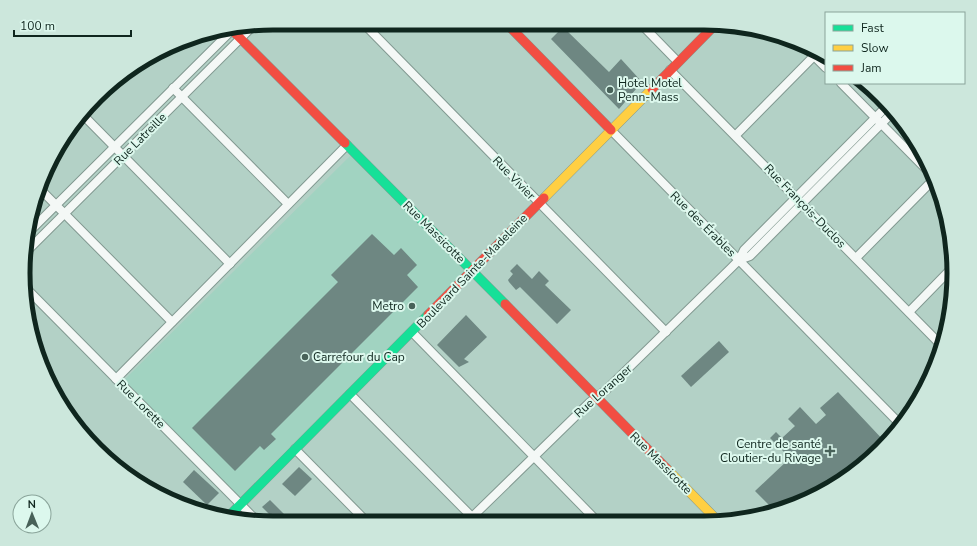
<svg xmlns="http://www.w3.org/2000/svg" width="977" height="546" viewBox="0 0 977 546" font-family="'Nunito Sans',sans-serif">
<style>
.built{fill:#a1d3c1}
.building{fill:#6e8782}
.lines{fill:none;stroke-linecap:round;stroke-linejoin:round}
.street-casing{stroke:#829991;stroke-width:10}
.fast-casing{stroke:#829991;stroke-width:10}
.slow-casing{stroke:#829991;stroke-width:10}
.jam-casing{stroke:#829991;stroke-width:10}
.street{stroke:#f4f8f6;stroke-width:8}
.fast{stroke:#16e098;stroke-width:9}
.slow{stroke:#ffcf43;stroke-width:9}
.jam{stroke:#f24e42;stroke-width:9}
.poi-dot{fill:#486259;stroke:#dcf8ed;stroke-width:1.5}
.labels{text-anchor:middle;stroke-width:4;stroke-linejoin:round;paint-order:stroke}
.poi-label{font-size:12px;fill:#0f261e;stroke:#dcf8ed;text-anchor:start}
.street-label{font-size:12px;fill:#0f261e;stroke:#dcf8ed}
.rim{fill:none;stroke:#0f261e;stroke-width:5}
</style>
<rect width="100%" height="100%" fill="#b3d1c6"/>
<polygon class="built" points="352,154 470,275 239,505 121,383"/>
<g class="building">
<polygon points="563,27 609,72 621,59 642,82 619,109 551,39"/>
<polygon points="372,234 394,255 401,248 417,265 407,275 418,287 271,434 276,439 264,450 260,446 235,471 192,428 338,282 331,275"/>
<polygon points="517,264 532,279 539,271 549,281 545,285 571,310 557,324 520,287 516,290 509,282 508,280 513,274 510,271"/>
<polygon points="466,315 487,337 464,359 469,362 459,367 437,345"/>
<polygon points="719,341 729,352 691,387 681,376"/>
<polygon points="838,392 886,443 868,461 843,481 785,510 776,512 755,491 790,458 770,438 776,432 782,438 795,426 788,419 800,407 816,424 826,415 820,408"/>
<polygon points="299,467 312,479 295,496 282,484"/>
<polygon points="194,470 219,493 207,505 183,482"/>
<polygon points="270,500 288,518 283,522 277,522 262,507"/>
</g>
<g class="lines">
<defs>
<g id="street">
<polyline points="363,23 666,332"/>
<polyline points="640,23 678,62"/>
<polyline points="805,47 826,68"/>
<polyline points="670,70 939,343"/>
<polyline points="841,83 926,169"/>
<polyline points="173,88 288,204"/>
<polyline points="83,115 230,264"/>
<polyline points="611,130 900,424"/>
<polyline points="736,135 814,56"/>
<polyline points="40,189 172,322"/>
<polyline points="29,232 232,30"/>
<polyline points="27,251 253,26"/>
<polyline points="856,258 932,181"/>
<polyline points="739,260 744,250 886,107"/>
<polyline points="24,286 258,522"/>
<polyline points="909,312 950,270"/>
<polyline points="412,332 597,521"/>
<polyline points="116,379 347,145"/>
<polyline points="350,394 477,522"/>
<polyline points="295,449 367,522"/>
<polyline points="467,522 589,403 606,390 730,269 739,260 750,256 893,112"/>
</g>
<g id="fast">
<polyline points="345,143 505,304"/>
<polyline points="227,518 428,315"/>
</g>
<g id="slow">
<polyline points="544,198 652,89"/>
<polyline points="667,469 718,521"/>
</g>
<g id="jam">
<polyline points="506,23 611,130"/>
<polyline points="232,30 345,143"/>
<polyline points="652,89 716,24"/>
<polyline points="505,304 667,469"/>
<polyline points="428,315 544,198"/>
</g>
</defs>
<use href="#street" class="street-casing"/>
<use href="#fast" class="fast-casing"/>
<use href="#slow" class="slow-casing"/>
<use href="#jam" class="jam-casing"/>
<use href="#street" class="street"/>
<use href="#fast" class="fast"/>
<use href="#slow" class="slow"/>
<use href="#jam" class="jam"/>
</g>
<g class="poi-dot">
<circle cx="610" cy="90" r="4"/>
<circle cx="412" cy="306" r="4"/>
<circle cx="305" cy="357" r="4"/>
<path d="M828 445h4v4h4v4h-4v4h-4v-4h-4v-4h4z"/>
</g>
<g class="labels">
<g class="poi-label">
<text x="618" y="87">Hotel Motel<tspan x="618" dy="14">Penn-Mass</tspan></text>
<text x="404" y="310" text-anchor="end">Metro</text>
<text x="313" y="361">Carrefour du Cap</text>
<text x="821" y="448" text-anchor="end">Centre de santé<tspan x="821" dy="14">Cloutier-du Rivage</tspan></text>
</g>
<g class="street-label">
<text transform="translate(140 139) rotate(-45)" y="4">Rue Latreille</text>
<text transform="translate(514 178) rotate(46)" y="4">Rue Vivier</text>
<text transform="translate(805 206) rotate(46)" y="4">Rue François-Duclos</text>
<text transform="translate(703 224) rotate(45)" y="4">Rue des Érables</text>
<text transform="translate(434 232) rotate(45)" y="4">Rue Massicotte</text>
<text transform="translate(472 271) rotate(-46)" y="4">Boulevard Sainte-Madeleine</text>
<text transform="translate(603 391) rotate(-42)" y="4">Rue Loranger</text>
<text transform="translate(141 404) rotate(45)" y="4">Rue Lorette</text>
<text transform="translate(661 463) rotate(45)" y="4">Rue Massicotte</text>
</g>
</g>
<path d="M0 0H977V546H0ZM273 30H704A243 243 0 0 1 947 273V273A243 243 0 0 1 704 516H273A243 243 0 0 1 30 273V273A243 243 0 0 1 273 30Z" fill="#cce7dc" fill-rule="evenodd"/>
<path class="rim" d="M273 30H704A243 243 0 0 1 947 273V273A243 243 0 0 1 704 516H273A243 243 0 0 1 30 273V273A243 243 0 0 1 273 30Z"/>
<rect x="825" y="12" width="140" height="72" fill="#dcf8ed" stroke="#8aa49a"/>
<rect x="833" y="25" width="20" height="6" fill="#16e098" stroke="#8aa49a"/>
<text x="861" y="32" font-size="12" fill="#0f261e">Fast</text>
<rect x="833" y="45" width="20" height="6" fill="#ffcf43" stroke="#8aa49a"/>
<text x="861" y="52" font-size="12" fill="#0f261e">Slow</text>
<rect x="833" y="65" width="20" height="6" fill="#f24e42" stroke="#8aa49a"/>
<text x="861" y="72" font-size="12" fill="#0f261e">Jam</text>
<g transform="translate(32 514) rotate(359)"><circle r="19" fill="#dcf8ed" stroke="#8aa49a"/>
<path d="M0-3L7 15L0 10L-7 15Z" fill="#486259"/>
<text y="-6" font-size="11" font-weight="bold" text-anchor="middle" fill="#0f261e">N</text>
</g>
<path d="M14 30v6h117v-6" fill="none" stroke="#0f261e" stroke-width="2"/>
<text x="20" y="30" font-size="12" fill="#0f261e" stroke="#dcf8ed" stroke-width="3" paint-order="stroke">100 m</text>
</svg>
